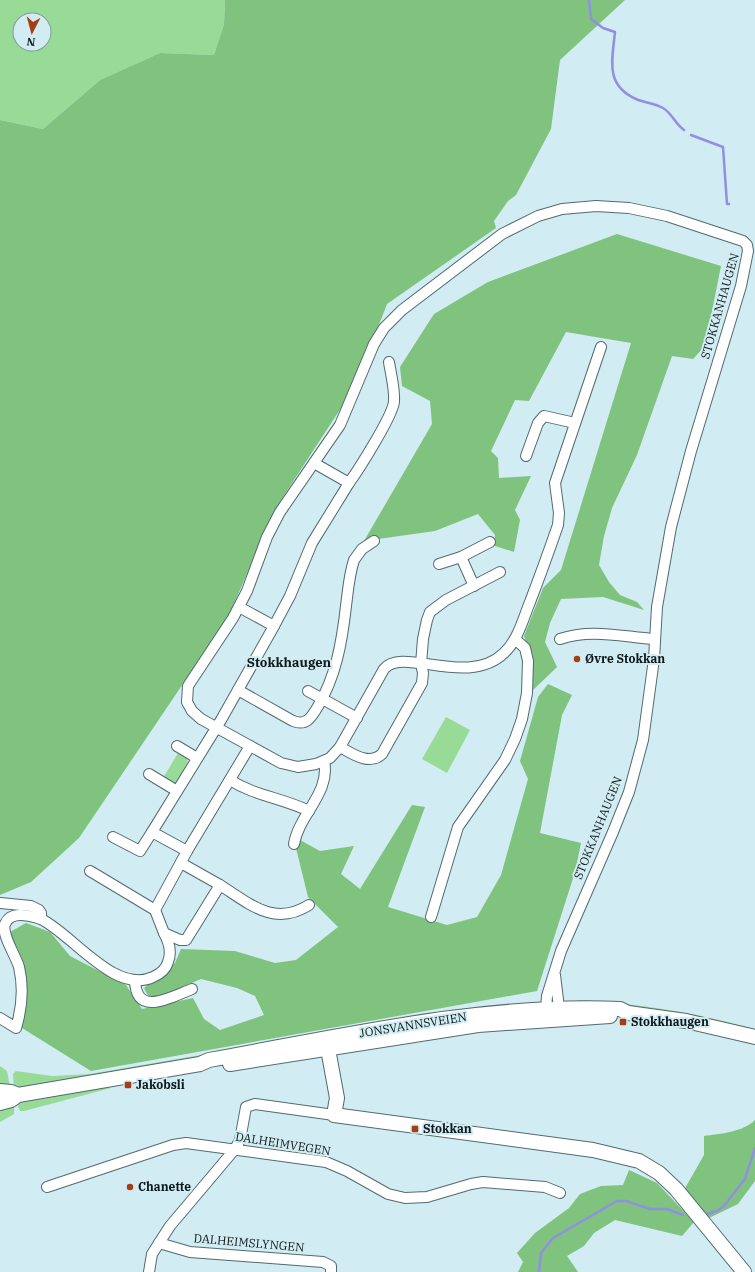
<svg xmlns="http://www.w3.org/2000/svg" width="755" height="1272" viewBox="0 0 755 1272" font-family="'IBM Plex Serif',serif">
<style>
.green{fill:#98db97;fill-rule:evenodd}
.forest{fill:#7fc37f}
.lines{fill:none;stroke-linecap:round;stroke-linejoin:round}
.stream{stroke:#918fe1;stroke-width:2.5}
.street-casing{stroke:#526a70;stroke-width:12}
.secondary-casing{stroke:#526a70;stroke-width:16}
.street{stroke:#fff;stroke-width:10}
.secondary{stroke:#fff;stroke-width:14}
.poi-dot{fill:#a43e16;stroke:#d1ecf2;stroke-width:1.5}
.labels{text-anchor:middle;stroke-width:4;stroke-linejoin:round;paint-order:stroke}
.street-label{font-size:12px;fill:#0f181b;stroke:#d1ecf2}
.poi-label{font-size:12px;font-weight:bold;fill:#0f181b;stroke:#d1ecf2;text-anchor:start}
.neighbourhood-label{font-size:13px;font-weight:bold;fill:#0f181b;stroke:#d1ecf2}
</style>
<rect width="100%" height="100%" fill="#d1ecf2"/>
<g class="green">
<path d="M0,0H225L224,24L214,55L160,53L100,80L43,129L0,120ZM20,20H44V44H20Z"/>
<polygon points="446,717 470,730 447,773 422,759"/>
<polygon points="178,753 187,758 188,764 178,782 173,784 163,778"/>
<path d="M577,1000C638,1003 696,1013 755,1029V1032L577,1006Z"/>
<polygon points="450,1012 31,1088 0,1087 0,1066 7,1071 10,1087 14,1087 13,1074 16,1071 52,1076 90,1074"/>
<polygon points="96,1087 111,1088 24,1111 20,1111 17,1104 14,1105 14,1114 0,1122 0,1109 13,1102"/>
</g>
<g class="forest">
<polygon points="225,0 625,0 560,60 551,129 516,195 508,201 494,221 496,228 387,304 365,361 343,405 277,506 228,617 79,838 31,882 0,895 0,120 43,129 100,80 160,53 214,55 224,24"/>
<polygon points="617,234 721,266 705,346 693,359 672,356 637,455 612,508 604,536 599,565 609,582 620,595 637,602 644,610 603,597 561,599 550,623 545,642 557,667 532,691 533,660 524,636 543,588 561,570 631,343 566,332 529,401 515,400 491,451 498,458 499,478 531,476 515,510 520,520 514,552 495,546 495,535 478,514 435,531 364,541 432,424 430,401 402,386 400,367 434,314 488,282"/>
<polygon points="548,684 572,695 562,715 540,833 581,843 575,872 537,991 91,1071 22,1028 26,993 23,967 10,932 26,923 50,932 70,956 126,985 142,1009 193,998 204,1019 220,1030 264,1015 255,996 237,988 201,979 154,999 147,994 144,988 175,963 181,949 235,951 275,963 296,960 338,927 308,897 295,844 300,840 320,851 354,846 341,874 360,889 412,805 425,807 388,907 447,925 477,917 501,875 528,779 520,761 538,697"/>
<path d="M755,1120V1181L738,1204L709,1218L684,1190L704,1155V1136C720,1134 743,1132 755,1120Z"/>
<polygon points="629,1170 657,1183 694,1222 682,1236 615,1220 594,1233 584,1246 567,1256 578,1272 518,1272 523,1262 517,1253 535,1233 569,1208 580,1194 601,1186 623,1185"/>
</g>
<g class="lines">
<g class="stream">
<path d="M589,0L591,19L603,28L615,32C612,61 605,85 636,99C645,103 654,103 663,108C672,113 675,124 684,130"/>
<polyline points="691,135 723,147 727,204 729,204"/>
<polyline points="707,1214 717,1211 724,1206 745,1179 755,1148"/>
<polyline points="539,1272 541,1253 553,1238 617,1201 626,1201 650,1209 667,1209 683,1215"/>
</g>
<defs>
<g id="street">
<polyline points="526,456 538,423 544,416 575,423"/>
<path d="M349,483C359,469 392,417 394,402C395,389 391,375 389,362"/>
<polyline points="461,557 474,586"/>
<polyline points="439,564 461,557 490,542"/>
<polyline points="274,626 290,596 312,543 349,483 314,463"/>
<path d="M560,639C591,628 623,637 655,639"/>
<path d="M238,690L293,721C306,726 311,718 317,708C336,677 342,642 346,606C348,591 349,575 354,560L362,549L374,541"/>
<polyline points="308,691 357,718"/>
<polyline points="177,746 197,758"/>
<path d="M340,747C353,754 369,766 382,754L422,683L423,673L421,664L423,639L427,620L430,612L446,600L500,572"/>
<polyline points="149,774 177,791"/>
<path d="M230,780C255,796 283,798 309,811"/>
<polyline points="152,832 221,720 274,626 239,607"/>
<polyline points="113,837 140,851 152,832 187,851"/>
<path d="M294,844C299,814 331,793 324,761"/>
<polyline points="90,871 155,910 187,851 250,746"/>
<path d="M220,885C250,904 274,927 309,905"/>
<path d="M0,903L31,906L39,910L41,913V919C72,934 115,995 153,977C160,974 166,969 168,962C172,952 169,942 164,933"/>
<polyline points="155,910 164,933 180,940 186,940 220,885 181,863"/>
<polyline points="431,917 458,827 505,760 515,739 522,719 527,693 528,661 525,648 515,639"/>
<path d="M555,975L559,1008L552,1019L546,1009L547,996L561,951L613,832L629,792L643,740L654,659L657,607L671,527L691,451L741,286L748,251L747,245L743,241L667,216L629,208L596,206L562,209L538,216L502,234L402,310L384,328L374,344L340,425L280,512L267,537L247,591L233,618L188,686L187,702L192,711L201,719L281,763L298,767L316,764L330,758L340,747L384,669C402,646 468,688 504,653C518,640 523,619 530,602C540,576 549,551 558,525L559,513L555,483L601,347"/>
<path d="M135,980C136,1018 171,997 192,989"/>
<path d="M0,1018L16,1028C22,1008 24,988 19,967C16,956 1,934 5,924C11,910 30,916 41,919"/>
<polyline points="47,1187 173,1145 186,1143 326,1162 347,1171 388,1194 405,1198 427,1197 471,1184 483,1182 545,1187 560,1193"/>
<polyline points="159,1243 190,1252 323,1262 331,1266 331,1272"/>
<polyline points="149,1272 152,1254 170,1226 235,1149 240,1140 246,1107 255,1104 334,1115"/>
</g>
<g id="secondary">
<polyline points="322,1040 328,1049 337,1098 334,1115 593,1150 639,1161 659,1173 676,1189 744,1272"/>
<polyline points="230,1064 478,1025 610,1016"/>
<polyline points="0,1091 11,1092 18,1095"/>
<path d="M0,1103L11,1100L18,1095L200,1064L209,1060C343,1036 483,1003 620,1009L628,1013L686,1021L755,1037"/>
</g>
</defs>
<use href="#street" class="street-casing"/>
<use href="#secondary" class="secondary-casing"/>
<use href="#street" class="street"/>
<use href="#secondary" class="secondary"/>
</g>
<g class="poi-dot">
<circle cx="577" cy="659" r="4"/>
<rect x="619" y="1018" width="8" height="8" rx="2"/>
<rect x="124" y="1081" width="8" height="8" rx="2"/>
<rect x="411" y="1125" width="8" height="8" rx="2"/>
<circle cx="130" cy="1187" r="4"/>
</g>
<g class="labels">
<g class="street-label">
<text transform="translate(720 306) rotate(-74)" y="4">STOKKANHAUGEN</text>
<text transform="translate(598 828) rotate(-68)" y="4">STOKKANHAUGEN</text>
<text transform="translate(413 1025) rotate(-9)" y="4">JONSVANNSVEIEN</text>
<text transform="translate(283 1144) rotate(9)" y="4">DALHEIMVEGEN</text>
<text transform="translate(249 1243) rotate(5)" y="4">DALHEIMSLYNGEN</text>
</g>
<g class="poi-label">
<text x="585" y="663">Øvre Stokkan</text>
<text x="631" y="1026">Stokkhaugen</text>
<text x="136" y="1089">Jakobsli</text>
<text x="423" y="1133">Stokkan</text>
<text x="138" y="1191">Chanette</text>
</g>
<g class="neighbourhood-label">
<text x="289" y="667">Stokkhaugen</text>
</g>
</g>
<g transform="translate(32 32) rotate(186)"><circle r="19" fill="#d1ecf2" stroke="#83979c"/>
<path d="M0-3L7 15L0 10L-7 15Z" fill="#a43e16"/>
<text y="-6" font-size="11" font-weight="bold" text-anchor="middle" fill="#0f181b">N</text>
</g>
</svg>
